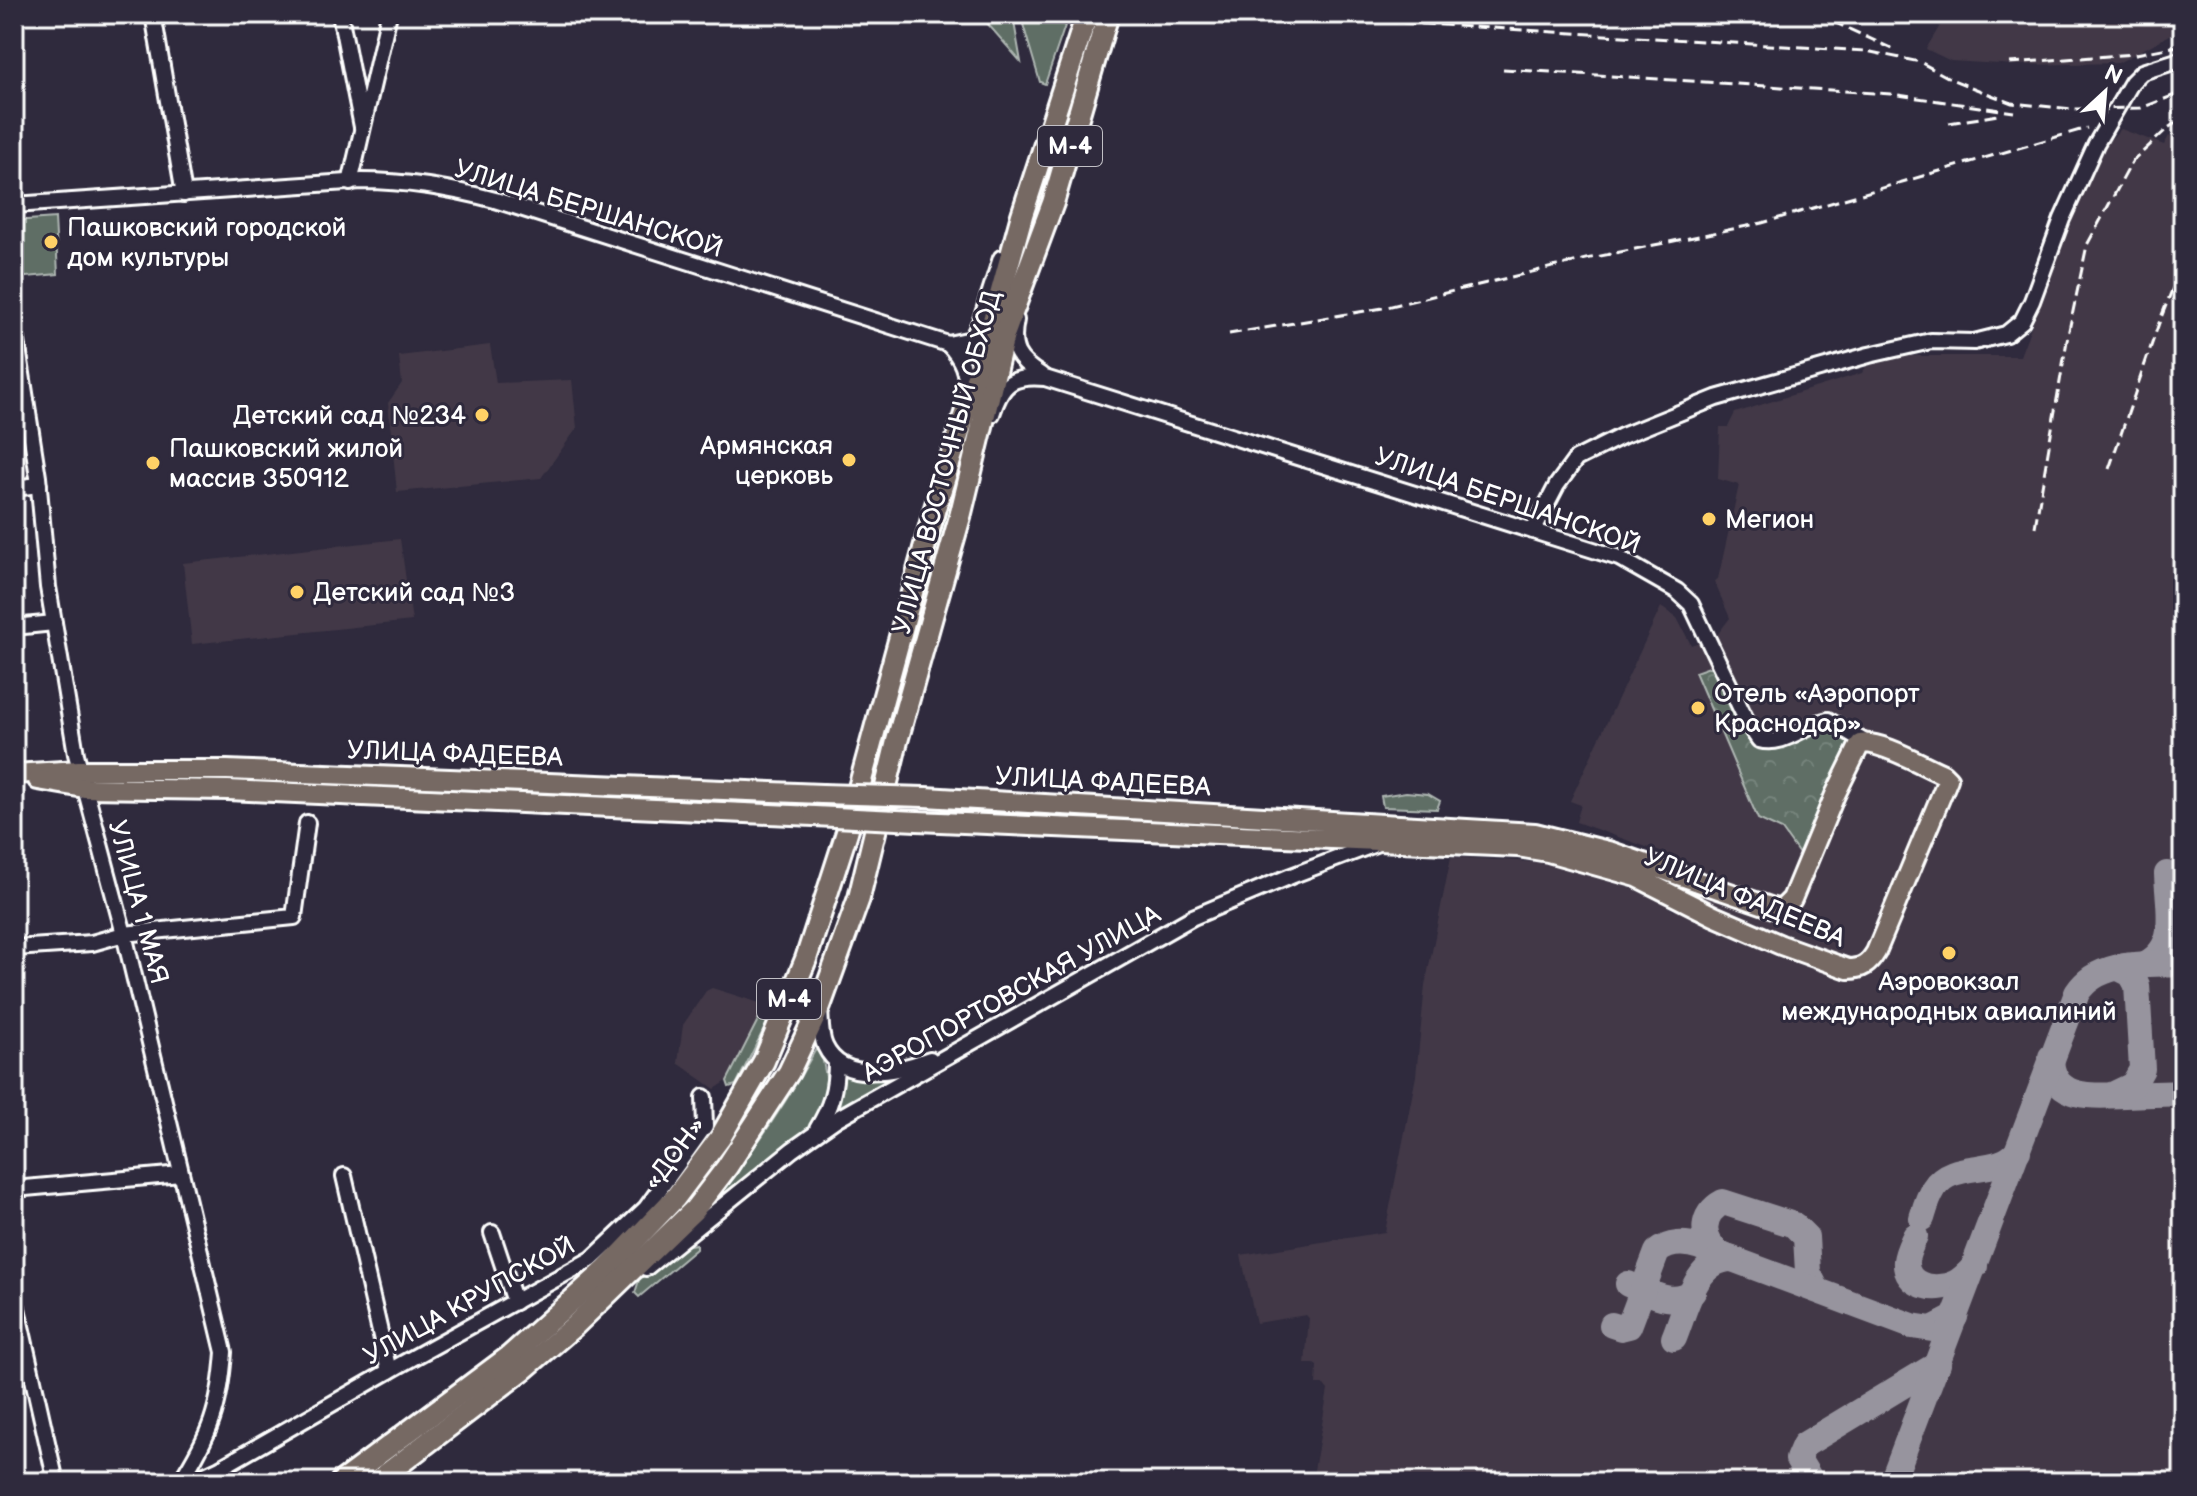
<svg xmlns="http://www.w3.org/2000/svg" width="2197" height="1496" viewBox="0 0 2197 1496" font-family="'Balsamiq Sans',sans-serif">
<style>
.built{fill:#423947}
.grass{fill:#5e6e65;stroke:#aeb6b2;stroke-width:2}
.park{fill:url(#park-crowns);stroke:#aeb6b2;stroke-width:2}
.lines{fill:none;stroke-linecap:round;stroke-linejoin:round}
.taxiway{stroke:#97949e;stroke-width:26}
.minor-casing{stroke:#fff;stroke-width:20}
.major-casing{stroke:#fff;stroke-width:24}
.highway-casing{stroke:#fff;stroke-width:26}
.minor{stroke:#2f2a3d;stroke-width:14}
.major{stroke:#766964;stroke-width:18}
.highway{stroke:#766964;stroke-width:20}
.rail{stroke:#fff;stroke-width:3;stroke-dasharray:12 6;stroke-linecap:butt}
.major-bridge-casing{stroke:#fff;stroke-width:24;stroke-linecap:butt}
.major-bridge{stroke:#766964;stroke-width:18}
.poi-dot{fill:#ffd166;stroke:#2f2a3d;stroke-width:3}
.labels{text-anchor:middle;stroke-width:6;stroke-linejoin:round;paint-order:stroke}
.shield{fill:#2f2a3d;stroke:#c1bfc5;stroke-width:2}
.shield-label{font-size:24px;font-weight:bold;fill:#fff}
.street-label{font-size:26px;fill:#fff;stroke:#2f2a3d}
.poi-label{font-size:26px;fill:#fff;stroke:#2f2a3d;text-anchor:start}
</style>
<defs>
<pattern id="park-crowns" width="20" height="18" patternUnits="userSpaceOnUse" patternTransform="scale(2)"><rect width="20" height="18" fill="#5e6e65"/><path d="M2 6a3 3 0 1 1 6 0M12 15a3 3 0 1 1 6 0" fill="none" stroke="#76847c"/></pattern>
</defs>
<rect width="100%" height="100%" fill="#2f2a3d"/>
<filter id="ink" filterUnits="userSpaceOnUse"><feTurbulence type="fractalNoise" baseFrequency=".0125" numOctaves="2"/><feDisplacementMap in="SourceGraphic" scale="16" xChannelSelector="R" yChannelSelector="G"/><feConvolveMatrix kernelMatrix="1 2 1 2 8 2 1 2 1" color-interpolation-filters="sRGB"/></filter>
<g filter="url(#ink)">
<g class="built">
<polygon points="1947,14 2183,14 2183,28 2118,63 2017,65 1951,61 1926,49"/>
<polygon points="2121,129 2164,145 2169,136 2183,142 2183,1482 1312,1482 1328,1390 1324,1385 1316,1385 1317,1366 1314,1364 1305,1364 1309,1318 1306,1315 1256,1323 1241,1255 1385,1232 1416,1076 1425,986 1451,857 1535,862 1563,867 1637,890 1656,897 1674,911 1685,899 1700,866 1576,822 1581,805 1570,801 1661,607 1677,618 1691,645 1717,635 1730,618 1714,581 1718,579 1739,485 1718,479 1720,427 1728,427 1735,413 1862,373 1866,367 1898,356 2020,356 2098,152"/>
<polygon points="490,345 496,383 572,380 577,428 541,478 397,492 388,403 402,383 399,356"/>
<polygon points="400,539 412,621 192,644 183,563"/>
<polygon points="712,988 766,1005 727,1081 715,1089 678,1063 683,1025 706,991"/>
</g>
<g class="grass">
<polygon points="979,14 1001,14 1014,22 1021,62"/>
<polygon points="1020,14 1069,14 1045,84 1040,82"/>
<polygon points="1081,73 884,767 878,767 875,764 998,327 1076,74"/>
<polygon points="55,218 58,274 16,278 14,221"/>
<polygon points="1406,792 1428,794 1440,801 1437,809 1383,807 1381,796"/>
<polygon points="767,1013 769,1019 736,1085 729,1087 727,1081 761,1014"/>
<path d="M816,1049L822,1056L827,1082L820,1117L788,1148L678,1237C736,1178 776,1121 816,1049Z"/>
<polygon points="841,1071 865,1078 896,1081 839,1114"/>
<polygon points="696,1244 696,1249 639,1297 635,1293 639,1280 683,1246"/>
</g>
<polygon class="park" points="1715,665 1762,745 1775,749 1788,744 1794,738 1836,730 1851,737 1802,858 1782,830 1758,819 1695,672"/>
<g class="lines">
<g class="taxiway">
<path d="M2141,966C2181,949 2168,910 2167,874"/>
<path d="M2051,1057C2051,1101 2093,1096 2125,1095C2144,1094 2164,1094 2183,1093"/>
<polyline points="2112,1095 2133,1085 2142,1069 2137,985 2131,974 2119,968"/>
<path d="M1922,1218C1925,1208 1928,1197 1934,1188C1952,1159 1997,1177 2018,1151"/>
<path d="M1915,1236C1912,1243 1907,1252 1906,1261C1904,1287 1936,1292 1955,1283C1963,1279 1969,1272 1975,1266"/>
<path d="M1720,1254C1700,1239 1700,1214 1723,1202L1794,1225L1806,1237L1808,1272L1817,1290"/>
<path d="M1628,1284C1649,1292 1674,1308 1693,1292"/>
<path d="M1612,1325L1621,1328L1629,1326L1657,1252C1669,1242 1685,1242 1700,1247L1912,1326L1932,1329L1955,1317"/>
<path d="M1674,1338C1686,1309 1695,1259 1732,1259"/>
<polyline points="1812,1482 1798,1459 1804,1445 1938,1364"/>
<path d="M1892,1482L2077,993C2099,959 2148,965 2183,963"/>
</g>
<defs>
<g id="minor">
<polyline points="153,14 184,194"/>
<polyline points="340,14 362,127"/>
<polyline points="350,183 389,14"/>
<path d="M14,205L362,181C409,181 450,188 495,200L948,344L972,339L981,320L1001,258"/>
<path d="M1016,320C1010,349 1017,360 1041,375"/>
<path d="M14,322L38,477L48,587L76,754L124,934L224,1352C220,1409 210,1435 180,1482"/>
<path d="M948,344C963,360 966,371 968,393"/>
<path d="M992,414C1002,383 1012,375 1045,378L1619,558L1677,591L1691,604L1748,724L1759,740C1785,747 1804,724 1828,720L1865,742"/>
<polyline points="14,488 39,485"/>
<polyline points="1533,531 1557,485 1576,459 1622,436 1716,398 1869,355 1931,341 1974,342 2006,334 2022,321 2032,301 2062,219 2096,144 2132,82 2142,72 2183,59"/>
<polyline points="14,627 54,623"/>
<polyline points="14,948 92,943 124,934 294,917 307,823"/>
<path d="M820,1008C821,1020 820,1036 825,1046C843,1085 899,1071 930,1059"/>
<path d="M817,1129C831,1107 836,1088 836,1062"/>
<polyline points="344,1176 389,1371"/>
<polyline points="14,1189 181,1174"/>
<polyline points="492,1233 515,1302"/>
<polyline points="646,1268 792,1150 836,1119 1193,917 1291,876 1378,843"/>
<polyline points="14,1295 56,1482"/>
<polyline points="190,1482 220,1468 398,1366 592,1259 646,1208 705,1126 704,1097"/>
</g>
<g id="major">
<polyline points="14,774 79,770 227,770 822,794"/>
<polyline points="38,780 84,788 228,790 814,816"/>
<path d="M917,821L1518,847L1548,852L1637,877L1714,916L1781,945L1848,969C1862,969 1869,964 1876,952L1948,779L1943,774C1924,766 1878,739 1860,744L1835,795L1792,899L1782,909H1776L1612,852L1535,833L925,797"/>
</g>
<g id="highway">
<polyline points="341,1482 510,1356 606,1270 675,1198 720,1138 764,1061 806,959 847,832 935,508 983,357 1022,215 1087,14"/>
<polyline points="376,1482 525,1368 574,1326 694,1210 727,1167 789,1072 820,1006 859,898 897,741 961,513 1004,335 1053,203 1108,14"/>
</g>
</defs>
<use href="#minor" class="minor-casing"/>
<use href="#major" class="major-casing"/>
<use href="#highway" class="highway-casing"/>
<use href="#minor" class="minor"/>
<use href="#major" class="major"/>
<use href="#highway" class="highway"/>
<g class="rail">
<polyline points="1816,14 1895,50"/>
<polyline points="1295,16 1866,51 1920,62 1953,80 2012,103 2072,109 2141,108 2183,92"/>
<polyline points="2009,63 2136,54 2183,45"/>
<polyline points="1503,69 1891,94 2014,112"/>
<polyline points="1949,123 1998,115"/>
<polyline points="1229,334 1383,308 1586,259 1762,223 2087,128"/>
<polyline points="2109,469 2160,320 2183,263"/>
<polyline points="2035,527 2068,335 2087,245 2132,162 2168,128 2183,118"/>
</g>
<defs>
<g id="major-bridge">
<polyline points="822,794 925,797"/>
<polyline points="814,816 917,821"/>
</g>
</defs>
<use href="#major-bridge" class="major-bridge-casing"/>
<use href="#major-bridge" class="major-bridge"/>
</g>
</g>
<g class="poi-dot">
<circle cx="51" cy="242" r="8"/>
<circle cx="482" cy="415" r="8"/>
<circle cx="849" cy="460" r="8"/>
<circle cx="153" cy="463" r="8"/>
<circle cx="1709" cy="519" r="8"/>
<circle cx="297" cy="592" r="8"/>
<circle cx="1698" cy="708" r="8"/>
<circle cx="1949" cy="953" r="8"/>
</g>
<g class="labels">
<g class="shield">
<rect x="1038" y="126" width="64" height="40" rx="6"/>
<rect x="757" y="979" width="64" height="40" rx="6"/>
</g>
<g class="shield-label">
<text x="1070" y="154">М-4</text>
<text x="789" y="1007">М-4</text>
</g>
<g class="street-label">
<text transform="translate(589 208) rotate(17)" y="9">УЛИЦА БЕРШАНСКОЙ</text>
<text transform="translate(946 462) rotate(-75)" y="9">УЛИЦА ВОСТОЧНЫЙ ОБХОД</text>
<text transform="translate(1508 500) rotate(19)" y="9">УЛИЦА БЕРШАНСКОЙ</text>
<text transform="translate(455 753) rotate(2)" y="9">УЛИЦА ФАДЕЕВА</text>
<text transform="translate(1103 781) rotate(3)" y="9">УЛИЦА ФАДЕЕВА</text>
<text transform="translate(1745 897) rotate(23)" y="9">УЛИЦА ФАДЕЕВА</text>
<text transform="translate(139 902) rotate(75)" y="9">УЛИЦА 1 МАЯ</text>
<text transform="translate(1011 993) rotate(-29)" y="9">АЭРОПОРТОВСКАЯ УЛИЦА</text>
<text transform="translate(674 1153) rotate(-53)" y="9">«ДОН»</text>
<text transform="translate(469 1300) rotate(-29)" y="9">УЛИЦА КРУПСКОЙ</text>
</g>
<g class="poi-label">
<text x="67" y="236">Пашковский городской<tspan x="67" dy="30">дом культуры</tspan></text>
<text x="466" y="424" text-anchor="end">Детский сад №234</text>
<text x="833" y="454" text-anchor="end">Армянская<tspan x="833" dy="30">церковь</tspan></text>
<text x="169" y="457">Пашковский жилой<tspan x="169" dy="30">массив 350912</tspan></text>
<text x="1725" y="528">Мегион</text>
<text x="313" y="601">Детский сад №3</text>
<text x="1714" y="702">Отель «Аэропорт<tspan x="1714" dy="30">Краснодар»</tspan></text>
<text x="1949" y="990" text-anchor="middle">Аэровокзал<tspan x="1949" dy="30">международных авиалиний</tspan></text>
</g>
</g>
<rect width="2197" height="1496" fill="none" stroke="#2f2a3d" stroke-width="48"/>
<rect x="24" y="24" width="2149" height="1448" fill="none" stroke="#fff" stroke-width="3" filter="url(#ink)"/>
<g transform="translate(2105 92) rotate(26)" stroke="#2f2a3d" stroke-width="6" paint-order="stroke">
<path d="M0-6L14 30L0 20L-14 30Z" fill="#ffffff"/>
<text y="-12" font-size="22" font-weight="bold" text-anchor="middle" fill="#ffffff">N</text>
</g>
</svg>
